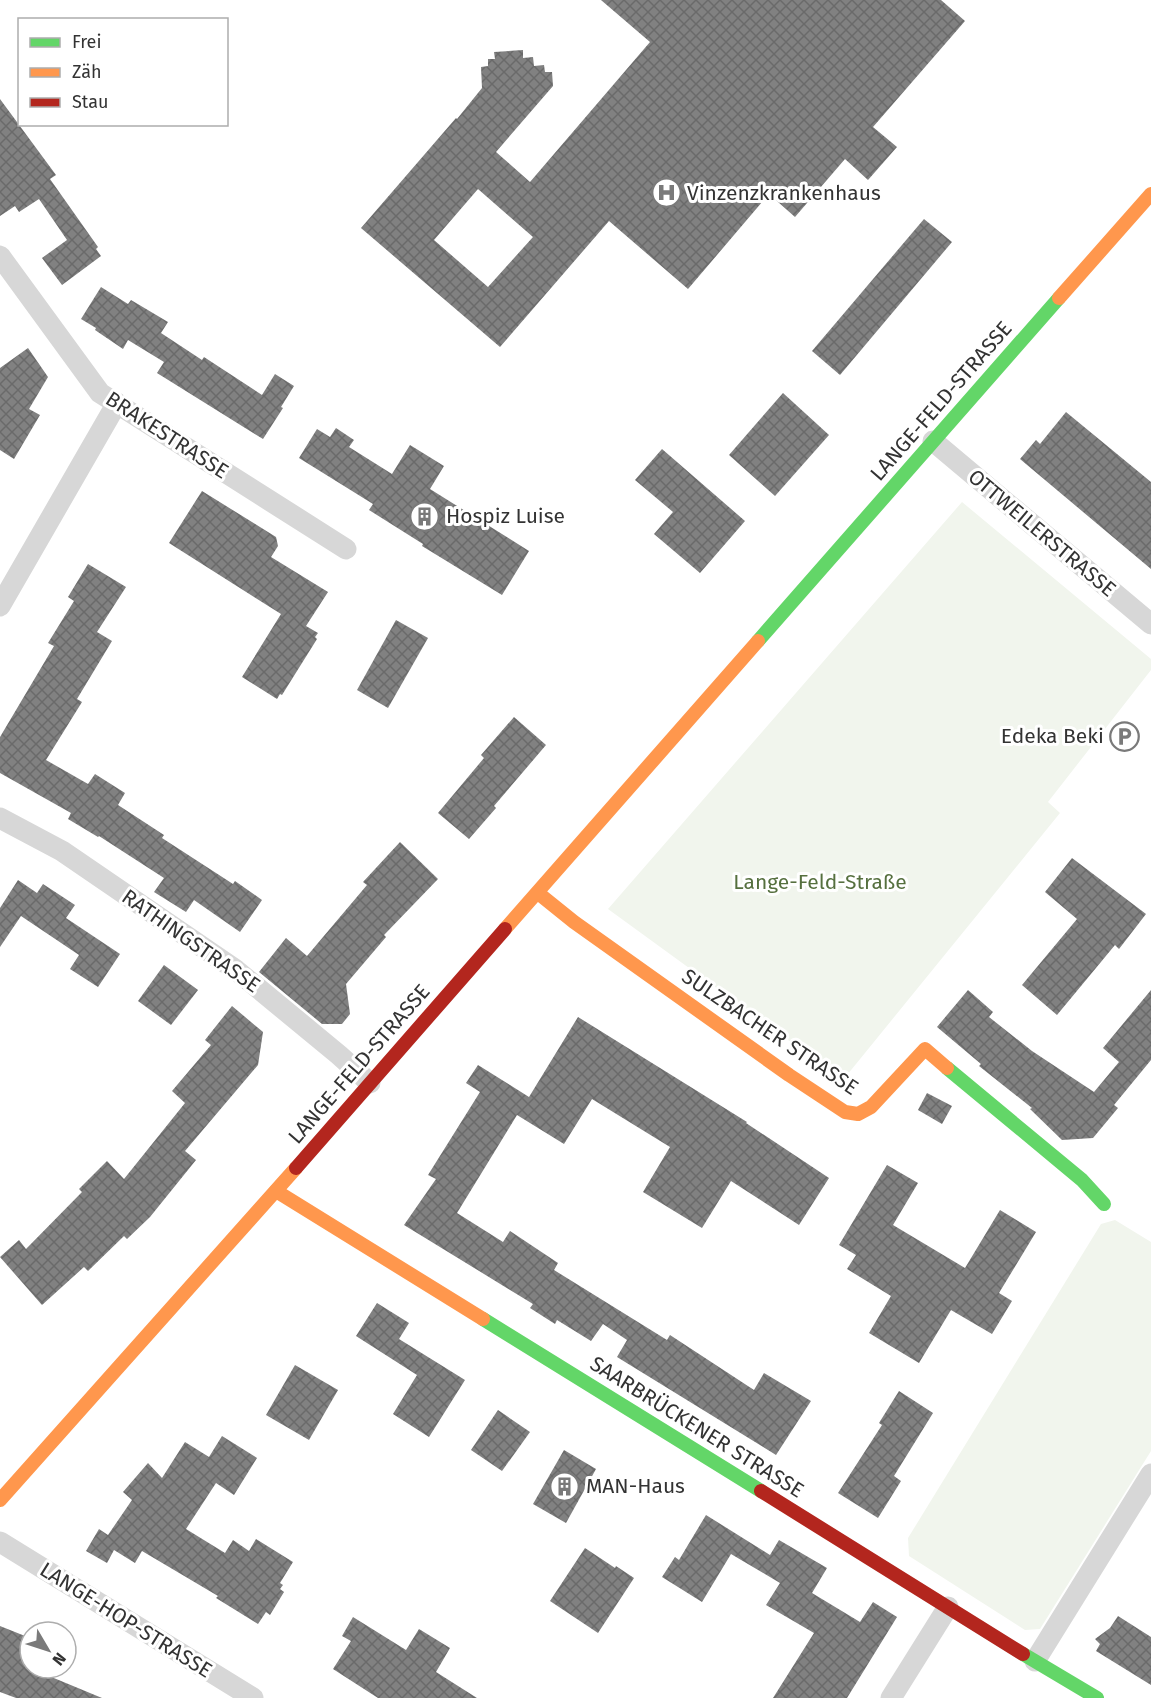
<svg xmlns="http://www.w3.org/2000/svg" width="1151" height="1698" viewBox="0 0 1151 1698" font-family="'Fira Sans',sans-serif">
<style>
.park{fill:#f1f5ed}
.building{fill:url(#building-cross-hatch);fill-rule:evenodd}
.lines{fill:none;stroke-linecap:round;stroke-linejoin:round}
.street{stroke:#d7d7d7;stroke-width:21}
.fast{stroke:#63d668;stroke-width:14}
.slow{stroke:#ff974d;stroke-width:14}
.jam{stroke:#b3261e;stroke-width:14}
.labels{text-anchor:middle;stroke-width:6;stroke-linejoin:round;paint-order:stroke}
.poi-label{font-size:21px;fill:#333;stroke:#fff;text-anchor:start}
.street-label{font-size:21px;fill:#333;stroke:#fff}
.park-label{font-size:21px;fill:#56703f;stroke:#fff}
</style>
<defs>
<pattern id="building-cross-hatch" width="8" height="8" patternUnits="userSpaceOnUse" patternTransform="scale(1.5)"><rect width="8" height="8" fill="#818181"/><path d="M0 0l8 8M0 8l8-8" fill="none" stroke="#6a6a6a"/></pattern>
</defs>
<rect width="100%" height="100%" fill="#fff"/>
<g class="park">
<polygon points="962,502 1151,659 1151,670 1048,802 1060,813 843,1080 608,909"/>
<polygon points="1115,1220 1151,1242 1151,1451 1040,1629 1025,1630 909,1556 908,1538 1101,1224"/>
</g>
<g class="building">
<path d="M601,0H941L965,21L873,127L897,147L868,180L845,159L795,217L769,194L688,289L609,221L500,347L361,228L456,118L457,119L482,88L481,67L488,66V59H495L494,52L523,50V58L533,57L534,66L544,65L545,72H552L553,86L496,152L530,182L650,42ZM478,189L533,237L488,287L434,240Z"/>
<polygon points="0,99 56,175 50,179 98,247 96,249 101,256 62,285 42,258 67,240 39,199 19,212 15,206 0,216"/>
<polygon points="924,219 952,242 840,375 812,351"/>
<polygon points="101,287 128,304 131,300 168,322 161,333 202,360 204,357 262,395 275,374 294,386 281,407 283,408 263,439 157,373 164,362 128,340 123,349 95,330 96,328 81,319"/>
<polygon points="28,348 48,377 29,409 40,415 14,459 0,450 0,368"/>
<polygon points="783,393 829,435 775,496 729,455"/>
<polygon points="1066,412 1151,482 1151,569 1020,459 1036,440 1040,444"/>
<polygon points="336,428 354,440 349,447 392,474 410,445 444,466 430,489 529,551 502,595 422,546 423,544 369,510 373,504 299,458 317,429 330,437"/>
<polygon points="662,449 745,521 700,573 654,534 673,512 635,480"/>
<polygon points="202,491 276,537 278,546 271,557 328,592 306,626 318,633 315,637 317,639 282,695 280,694 277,699 242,677 281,614 169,543"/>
<polygon points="88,564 126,587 97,632 112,641 77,699 82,702 46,760 88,784 95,774 125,793 118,805 164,835 162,838 233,884 235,881 262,900 240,932 194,900 186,912 154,892 164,878 99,836 98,837 68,819 71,813 0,773 0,737 54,646 48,643 74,601 68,597"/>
<polygon points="396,620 428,638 388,708 357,690"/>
<polygon points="514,717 546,745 494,806 496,808 469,839 438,813 484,758 481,755"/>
<polygon points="400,842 438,879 384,935 386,937 346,984 350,1014 342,1024 322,1024 259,972 286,938 307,956 367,885 363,882"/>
<polygon points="1072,858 1146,914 1119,949 1115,945 1057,1015 1022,985 1077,919 1045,892"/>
<polygon points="18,880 37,893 43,884 75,905 66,918 120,954 98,987 70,969 79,955 21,916 0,947 0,908"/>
<polygon points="164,965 198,990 171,1025 138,1001"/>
<polygon points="968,990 993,1012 989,1017 1032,1051 1094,1092 1119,1062 1103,1048 1151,990 1151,1060 1114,1105 1118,1108 1093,1138 1062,1140 1030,1109 1032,1108 979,1066 981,1064 937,1027"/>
<polygon points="232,1006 263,1032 258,1065 185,1151 196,1160 150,1217 127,1239 124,1236 88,1271 84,1267 42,1305 0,1257 19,1240 26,1249 82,1192 79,1189 107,1161 124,1179 185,1103 172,1091 211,1045 205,1040"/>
<polygon points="578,1017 747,1122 746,1123 829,1178 799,1225 731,1181 702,1228 643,1192 670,1147 592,1099 564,1144 517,1115 457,1213 503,1242 510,1231 558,1263 554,1270 667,1340 670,1335 754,1390 764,1373 811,1401 776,1455 617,1357 627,1340 603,1324 591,1341 557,1320 555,1324 530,1308 533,1304 404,1225 436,1179 428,1175 480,1092 466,1083 478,1065 529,1097"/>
<polygon points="927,1093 952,1106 942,1124 918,1110"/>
<polygon points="887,1165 918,1183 893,1225 965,1268 1000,1210 1036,1232 999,1293 1012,1301 992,1334 951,1310 919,1363 869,1333 891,1296 847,1269 856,1255 839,1245"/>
<polygon points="377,1303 409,1323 399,1339 465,1380 429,1437 393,1414 417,1375 356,1336"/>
<polygon points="295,1365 338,1390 309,1440 266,1415"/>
<polygon points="899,1391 933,1413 894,1476 901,1481 878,1518 838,1493 882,1425 879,1423"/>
<polygon points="498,1410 530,1432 502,1471 471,1450"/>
<polygon points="222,1436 257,1458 234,1495 216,1483 186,1529 225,1553 233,1540 249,1551 256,1539 293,1562 280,1583 283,1585 280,1589 284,1592 270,1615 266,1612 258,1624 216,1598 218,1596 142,1551 135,1563 114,1550 107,1563 86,1551 99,1529 108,1535 132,1500 123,1492 148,1463 162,1478 185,1442 209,1457"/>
<polygon points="564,1450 596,1469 566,1523 533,1504"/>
<polygon points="706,1515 770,1555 779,1540 827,1568 812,1593 860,1622 873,1602 897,1617 847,1698 773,1698 814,1633 766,1605 780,1583 731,1554 702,1602 662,1577 675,1557 679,1560"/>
<polygon points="585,1548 615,1568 616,1566 634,1578 598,1633 550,1601"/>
<polygon points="1118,1616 1151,1637 1151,1685 1096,1651 1100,1644 1095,1639 1110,1628"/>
<polygon points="353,1617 406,1650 419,1629 450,1648 436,1672 477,1698 378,1698 333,1669 351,1641 342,1636"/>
<polygon points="0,1626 30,1638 30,1668 52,1668 49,1676 102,1698 16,1698 0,1692"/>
</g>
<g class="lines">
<g class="street">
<polyline points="0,256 100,393 346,549"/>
<polyline points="933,441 1151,624"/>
<polyline points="0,606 117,403"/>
<polyline points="0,818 62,851 236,970 339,1055 370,1083"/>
<polyline points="0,1542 253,1698"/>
<polyline points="1035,1661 1151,1474"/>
<polyline points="891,1698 948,1607"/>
</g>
<g class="fast">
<polyline points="758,641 1059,298"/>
<polyline points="947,1068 1082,1180 1104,1204"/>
<polyline points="483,1319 761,1491"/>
<polyline points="1023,1654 1097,1698"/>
</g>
<g class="slow">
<polyline points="1059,298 1151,194"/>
<polyline points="538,893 574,922 789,1075 845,1112 858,1114 871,1107 925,1049 947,1068"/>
<polyline points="505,929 758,641"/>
<polyline points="276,1191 483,1319"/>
<polyline points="0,1500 296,1168"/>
</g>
<g class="jam">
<polyline points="296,1168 505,929"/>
<polyline points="761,1491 1023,1654"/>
</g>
</g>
<defs>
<symbol id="hospital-ring" viewBox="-11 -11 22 22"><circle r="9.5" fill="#fff" stroke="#7a7a7a" stroke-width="1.5"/><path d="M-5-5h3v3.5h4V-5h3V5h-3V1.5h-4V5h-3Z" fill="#7a7a7a"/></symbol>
<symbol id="building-ring" viewBox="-11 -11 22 22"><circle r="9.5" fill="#fff" stroke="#7a7a7a" stroke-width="1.5"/><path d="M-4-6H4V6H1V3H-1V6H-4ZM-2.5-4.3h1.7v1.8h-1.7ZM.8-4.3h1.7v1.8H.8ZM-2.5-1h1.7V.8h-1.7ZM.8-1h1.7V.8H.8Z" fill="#7a7a7a"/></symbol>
<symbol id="parking-ring" viewBox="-11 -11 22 22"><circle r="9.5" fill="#fff" stroke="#7a7a7a" stroke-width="1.5"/><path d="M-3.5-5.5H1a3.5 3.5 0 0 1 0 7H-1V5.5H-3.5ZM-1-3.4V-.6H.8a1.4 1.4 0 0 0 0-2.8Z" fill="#7a7a7a"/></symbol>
</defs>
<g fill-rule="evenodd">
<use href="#hospital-ring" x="650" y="176" width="33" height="33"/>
<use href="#building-ring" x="408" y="500" width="33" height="33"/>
<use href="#parking-ring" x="1108" y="720" width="33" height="33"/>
<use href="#building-ring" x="548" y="1470" width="33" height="33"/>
</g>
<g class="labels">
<g class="poi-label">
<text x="687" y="200">Vinzenzkrankenhaus</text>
<text x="446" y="523">Hospiz Luise</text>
<text x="1104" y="743" text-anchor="end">Edeka Beki</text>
<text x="586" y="1493">MAN-Haus</text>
</g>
<g class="street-label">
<text transform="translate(941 401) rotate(-49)" y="7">LANGE-FELD-STRASSE</text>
<text transform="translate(167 435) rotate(33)" y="7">BRAKESTRASSE</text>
<text transform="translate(1042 533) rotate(40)" y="7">OTTWEILERSTRASSE</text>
<text transform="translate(191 941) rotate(35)" y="7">RATHINGSTRASSE</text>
<text transform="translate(770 1032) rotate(34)" y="7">SULZBACHER STRASSE</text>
<text transform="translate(359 1064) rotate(-49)" y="7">LANGE-FELD-STRASSE</text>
<text transform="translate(697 1427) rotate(32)" y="7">SAARBRÜCKENER STRASSE</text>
<text transform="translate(126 1620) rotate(32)" y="7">LANGE-HOP-STRASSE</text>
</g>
<g class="park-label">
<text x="820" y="889">Lange-Feld-Straße</text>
</g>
</g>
<rect x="18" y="18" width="210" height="108" fill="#ffffff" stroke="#adadad" stroke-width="1.5"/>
<rect x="30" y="38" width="30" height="9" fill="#63d668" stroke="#adadad" stroke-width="1.5"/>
<text x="72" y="48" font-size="18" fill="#333333">Frei</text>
<rect x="30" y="68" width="30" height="9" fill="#ff974d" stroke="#adadad" stroke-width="1.5"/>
<text x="72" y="78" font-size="18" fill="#333333">Zäh</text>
<rect x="30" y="98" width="30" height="9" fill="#b3261e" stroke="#adadad" stroke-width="1.5"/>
<text x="72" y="108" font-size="18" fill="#333333">Stau</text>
<g transform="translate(48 1650) rotate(129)"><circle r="28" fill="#ffffff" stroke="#adadad" stroke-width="1.5"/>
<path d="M0-4.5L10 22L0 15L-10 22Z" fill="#7a7a7a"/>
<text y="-9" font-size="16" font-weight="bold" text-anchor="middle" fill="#333333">N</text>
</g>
</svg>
